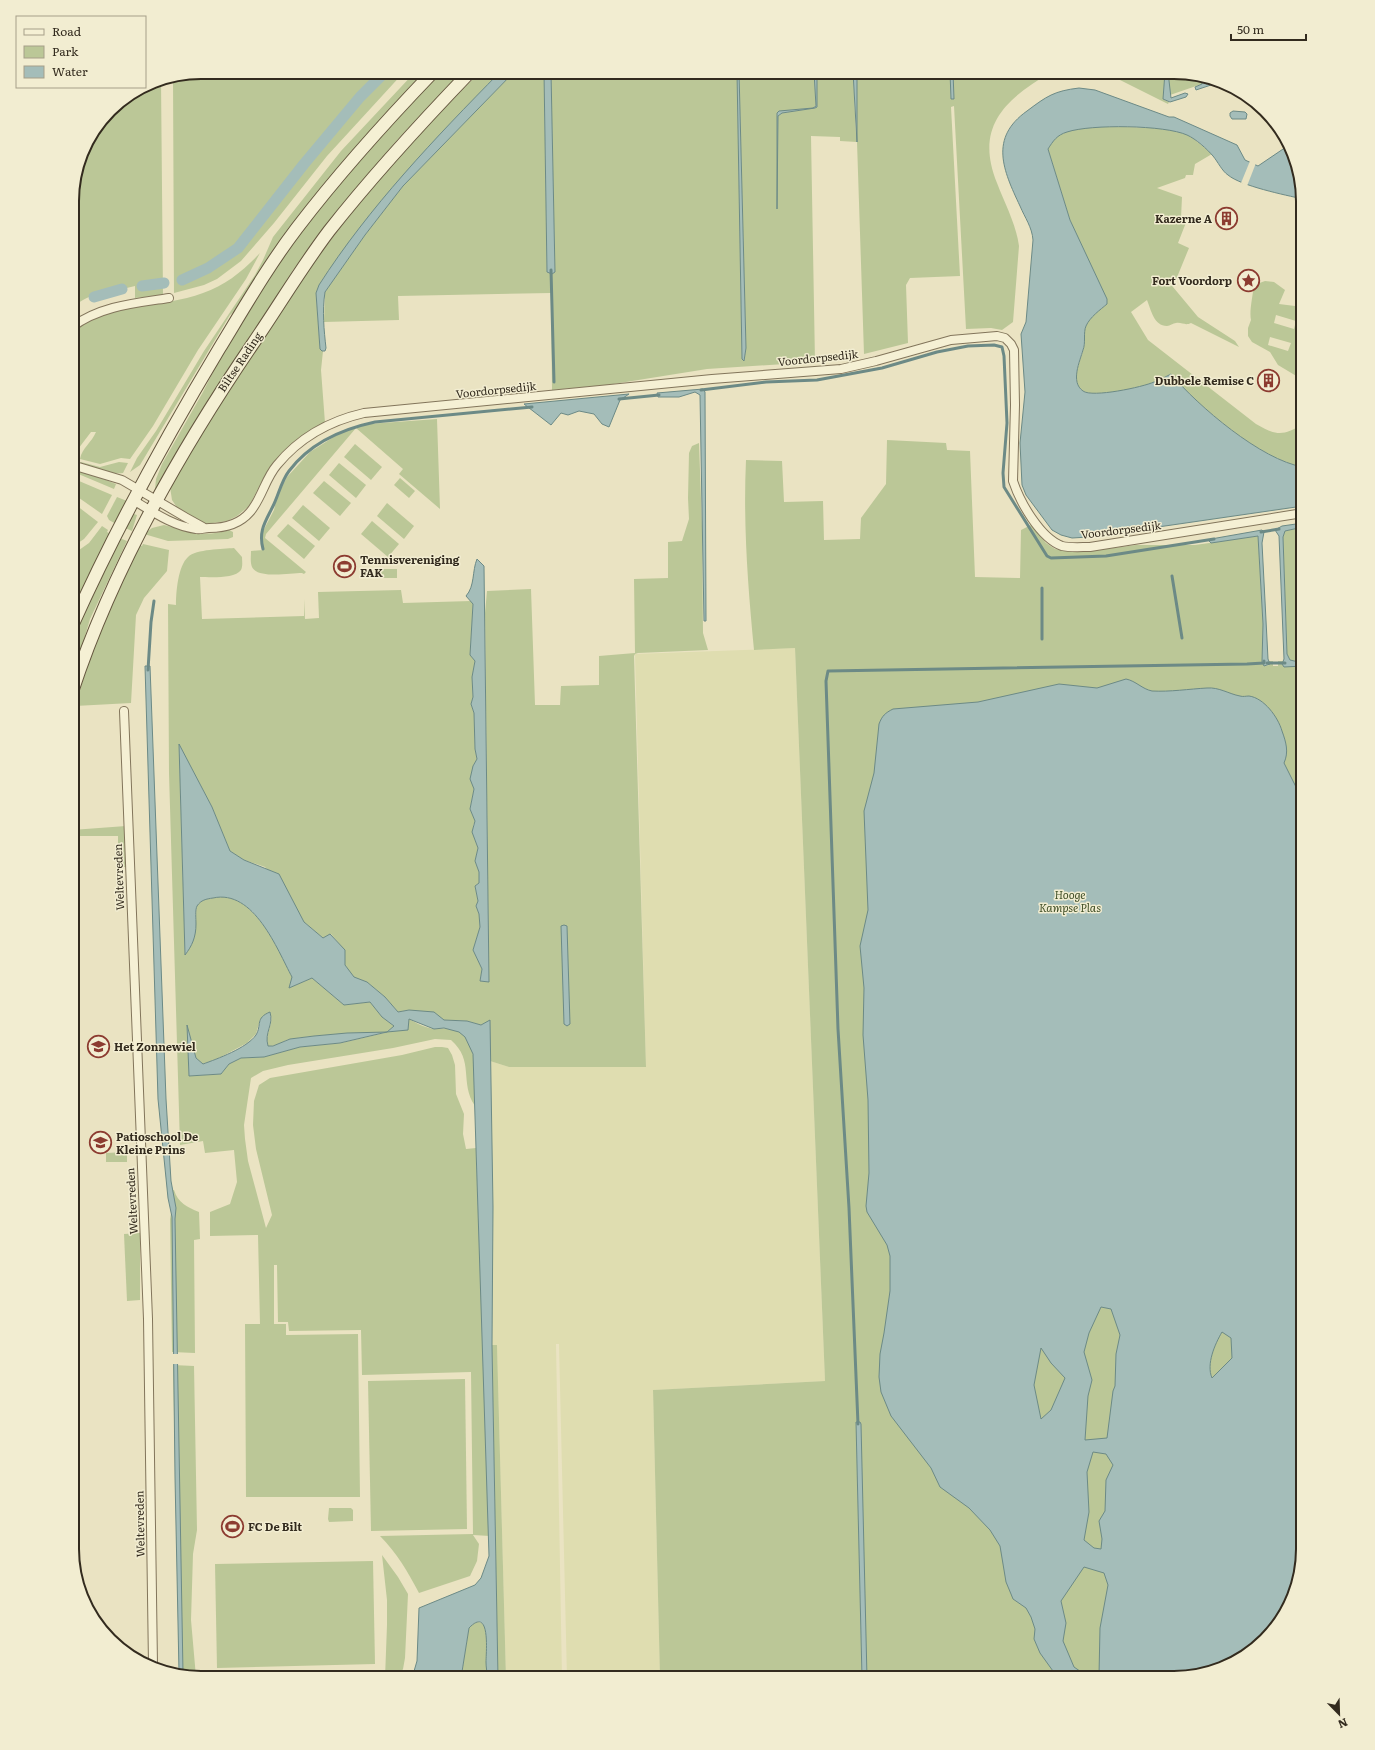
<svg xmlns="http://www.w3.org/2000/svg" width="1375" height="1750" viewBox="0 0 1375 1750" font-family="Literata,serif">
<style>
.farmland{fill:#dfddb0}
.green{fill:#bbc797;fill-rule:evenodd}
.water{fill:#a4bdb9;stroke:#6c8a86;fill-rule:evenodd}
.pier{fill:#eae3c2}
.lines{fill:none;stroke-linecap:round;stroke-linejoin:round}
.stream{stroke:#6c8a86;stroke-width:3}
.canal{stroke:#a4bdb9;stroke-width:11}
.minor-casing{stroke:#82755b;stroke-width:10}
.secondary-casing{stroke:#64563e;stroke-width:14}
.minor{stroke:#f5f0d4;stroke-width:8}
.secondary{stroke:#f5f0d4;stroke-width:12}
.labels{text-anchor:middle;stroke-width:3;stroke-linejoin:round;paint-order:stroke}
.poi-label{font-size:11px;font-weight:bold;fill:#332b1e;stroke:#f2edd1;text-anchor:start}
.street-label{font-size:11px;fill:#332b1e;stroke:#f2edd1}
.park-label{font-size:11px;font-style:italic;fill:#3f4e26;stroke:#f2edd1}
.rim{fill:none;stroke:#332b1e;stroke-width:2}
</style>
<rect width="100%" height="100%" fill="#eae3c2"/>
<polygon class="farmland" points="795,648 825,1381 653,1390 660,1678 567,1678 559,1344 556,1344 562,1678 506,1678 497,1346 492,1345 493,1207 490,1061 509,1067 646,1067 635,654"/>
<g class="green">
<polygon points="201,72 404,72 327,156 274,223 241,261 217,279 204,285 174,293 173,77"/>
<polygon points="415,72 428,72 243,304 230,315 140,465 130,472 137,458 156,431 204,351 255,275 263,260 273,237 341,151"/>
<polygon points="445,72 462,72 398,139 338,211 293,270 269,314 156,490 155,489 156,479 162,464 203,392 224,350 273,270 343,175 436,77 438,78"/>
<polygon points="480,72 500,72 451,123 389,193 356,233 322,280 316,293 320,349 323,351 321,370 325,423 307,432 281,455 270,467 249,506 237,516 227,521 205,524 178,509 172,500 170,487 202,427 309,268 360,202 413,140"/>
<path d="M514,72H544L547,272L552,274L555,272L551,72H737L742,359L744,361L746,348L739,72H814L816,105L813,108L790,110L777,113V192L778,116L782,113L815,108L816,107L817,72H853L856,134L857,72H950L951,99H954L953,72H1051C1006,99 974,126 997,183C1005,204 1016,224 1019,246L1013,322L1002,330L991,328L966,329L954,106L951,107L960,276L910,278L906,285L908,343L864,354L857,142L840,141V137L811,136L815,362L707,369L607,385L552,390L551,293L398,296L399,320L324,322L325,292L365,235L403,186Z"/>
<polygon points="1104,72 1165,72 1163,99 1169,102 1168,104"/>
<polygon points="1168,72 1182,72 1202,78 1202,84 1170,95"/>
<path d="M161,80L163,295L135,298V286C113,292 90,291 72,308V192L85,144L116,104L152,82Z"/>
<path d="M1127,127C1147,128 1169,126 1188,135C1196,140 1205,148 1212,154L1195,164L1193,175H1186L1185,178L1157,188L1182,197L1181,218L1187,220L1178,243L1189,248L1173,287L1198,317L1235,341L1239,347L1191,323C1185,326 1182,322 1176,323C1173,323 1170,326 1167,326C1154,326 1151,310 1147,300L1131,312L1148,340L1256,424C1277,436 1283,436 1303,424V467C1261,460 1198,406 1171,374C1161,379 1151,384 1140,387C1129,390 1091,397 1083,391C1070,382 1080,361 1083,351C1086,343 1083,333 1086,326C1089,317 1100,310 1107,304L1070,220L1048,149C1050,146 1052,142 1054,139C1068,124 1108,127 1127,127Z"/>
<path d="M260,253L246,279L198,350L153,426L130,459L121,458L100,464L80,459C82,448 92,442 96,432H91L72,457V332C92,318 114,310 137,306C159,303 182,301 203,293C226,285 244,270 260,253Z"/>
<path d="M1265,281L1274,282L1285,290L1279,304L1303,307V380L1278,365L1270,352L1252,342L1248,336V328L1251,320C1249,312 1253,294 1254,285ZM1276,315L1296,321L1294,329L1274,323ZM1270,337L1291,343L1288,351L1268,345Z"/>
<path d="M437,419L440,509L399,474L403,469L356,428L266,534L265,538L306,572L304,574L302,573C290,573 258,579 252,567C250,562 251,556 251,551L263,550L261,535L274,510L277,497L287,477L310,452L340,433L354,427L368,424Z"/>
<path d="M887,440L946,443L947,450L970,451L975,577L1020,578L1021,530L1031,525L1046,543L1055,549L1066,551L1098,550L1136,545H1195L1258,536L1263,624L1262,662L1265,666L1269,665L1268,661H1273V666H1278V661H1283L1282,664L1303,665V1550L1286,1613L1246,1656L1215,1671L1175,1678H864L857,1456L862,1678H660L653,1390L825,1381L795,648L754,650C748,587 743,524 746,460L782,461L784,502L823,501L824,540L860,539L861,518L886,484Z"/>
<path d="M699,443L702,526L703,633L708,650L638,653L635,654L634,656L646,1067H509L490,1061V1021L481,1025L467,1021L444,1020L439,1017L409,1010L398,1012L385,997L367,982L354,978L345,965L344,950L331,934L323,938L304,922L296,908L265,867L244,860L230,851L212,807L179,745L185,955C194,944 196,932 196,918C196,914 196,909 197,906C201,899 207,899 213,898C254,889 277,950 293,977L289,988L312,978L344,1005L370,1002L382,1017L394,1026L387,1032L409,1019C416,1023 426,1028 434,1029C441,1029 446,1028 453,1029C481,1036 474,1084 475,1106C459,1082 475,1061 451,1040L435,1039L393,1048L288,1065L263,1071L251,1078L244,1125L245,1139L248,1161L266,1228L272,1215L256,1149L253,1125L254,1101L259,1085L270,1078L402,1055L435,1047H442L448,1048L452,1055L455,1065L456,1094L464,1114L463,1134L466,1149L476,1148L490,1536L473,1535L479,1544L477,1561L470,1576L419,1593C408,1572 397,1553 380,1536L473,1534L471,1372L362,1375L361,1330L289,1331L288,1322H278L277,1265H274V1324H286V1335L358,1334L360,1497H246L245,1324H260L258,1235L210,1236V1212L230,1204L237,1182L234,1150L205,1153L203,1141L180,1145L169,773L168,604L176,605C176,592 178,566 188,557C196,549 223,549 234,548L242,557C242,561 243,566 241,570C235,579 210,577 200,577L202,619L304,616V599L305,619L319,618L318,592L401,590L403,603L471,601L473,604L470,655L475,661L472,677L473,697L471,704L474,713L475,749L477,759L473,766L474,789L470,809L475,821L473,826L475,840L478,848L475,861L479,872V883L475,886L478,901L476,906L479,914L480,927L473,950L482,969L480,981L489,982L485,613L487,591L531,589L535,705H560L561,686L599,685V656L635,653L634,579L668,578V542L682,541L689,519L688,498L689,453L692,446ZM270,1012C275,1025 264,1032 268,1046C277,1047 283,1040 291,1039C322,1034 353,1033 384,1033L341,1043L300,1047L264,1057L241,1058L229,1064L221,1074L189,1076L187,1027L196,1058L203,1064L221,1057L247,1043L256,1034L260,1020Z"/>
<polygon points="355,444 382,467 371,480 344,457"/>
<path d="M81,462L100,467L119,462L128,463L123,473C109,475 94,467 81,463Z"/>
<polygon points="339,463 366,485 356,498 329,475"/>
<polygon points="78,469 116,484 114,489 76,473"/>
<polygon points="72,478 112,495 102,514 72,493"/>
<polygon points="400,478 415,491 409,498 394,485"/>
<polygon points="324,481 351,503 340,516 313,493"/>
<polygon points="117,497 127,501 116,524 109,520 107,516"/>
<polygon points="72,502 98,522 84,539 72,547"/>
<polygon points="387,503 414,526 404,539 377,516"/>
<polygon points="303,505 330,528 319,541 292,518"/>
<polygon points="134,514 137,515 132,531 123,527"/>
<polygon points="372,521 399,544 388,557 361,534"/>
<polygon points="288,524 315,546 304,559 277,536"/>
<path d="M164,525C189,531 202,538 229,530L233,532V537L228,539L168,541L144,534L152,528Z"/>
<polygon points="102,526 108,530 107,532 111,534 72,616 72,555 89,543"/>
<polygon points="1303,527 1303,663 1290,660 1287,654 1283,537 1285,531"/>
<polygon points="117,537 127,541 90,619 72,681 72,638"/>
<polygon points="143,544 169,550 167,571 144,598 136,615 131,703 75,706 96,639 139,545 142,546"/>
<polygon points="380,569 397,569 397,578 381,578"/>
<polygon points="126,826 128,867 118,867 118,836 72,836 72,830"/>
<polygon points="127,1152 127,1162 106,1162 106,1153"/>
<path d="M174,1190C178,1203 187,1207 199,1212L200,1239L194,1240L195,1353L172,1352L170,1219L172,1208L169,1191Z"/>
<polygon points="140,1233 140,1300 127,1301 124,1234"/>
<polygon points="492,1345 497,1345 506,1678 498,1678"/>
<polygon points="173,1365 194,1366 197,1530 193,1554 191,1620 196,1677 179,1672"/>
<polygon points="465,1379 467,1529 371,1531 368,1381"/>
<polygon points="329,1508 351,1508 353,1510 353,1521 329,1522 328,1519"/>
<polygon points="382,1555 398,1577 408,1594 405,1658 403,1669 398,1678 385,1678 387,1625 387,1600"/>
<polygon points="373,1561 375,1664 217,1668 215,1564"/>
<path d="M478,1622C481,1623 483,1623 485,1627C488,1637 486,1665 488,1678H461L469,1628L474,1623Z"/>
</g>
<g class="water">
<path d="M500,72H514L403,186L365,235L325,292C322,311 324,330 326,348L325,351H322L320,349L316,293L319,285C369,207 435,138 500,72Z"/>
<polygon points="544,72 551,72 555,272 552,274 547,272"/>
<polygon points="737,72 739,72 746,348 744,361 742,359"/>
<polygon points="814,72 817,72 817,107 815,108 782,113 778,116 777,209 777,113 779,111 813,108 816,106"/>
<polygon points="853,72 857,72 857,142"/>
<polygon points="950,72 953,72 954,99 951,99"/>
<polygon points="1165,72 1168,72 1171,98 1185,93 1188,94 1186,97 1170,102 1163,99"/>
<polygon points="1202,78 1206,79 1206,84 1213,82 1217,83 1196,90 1195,87 1202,84"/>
<path d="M1079,88L1095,90L1169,117H1174L1237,145L1245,160L1258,166L1289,145L1299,167L1303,199C1285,195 1241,186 1228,175C1222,171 1218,162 1213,156C1207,149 1196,139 1187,135C1165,125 1091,124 1067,132C1057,135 1053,141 1048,149L1070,220L1107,299V304C1100,310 1090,317 1086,326C1083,333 1086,343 1083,350C1080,361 1070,382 1083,391C1092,398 1143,387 1154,382C1160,380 1165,377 1171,374C1198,406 1261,460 1303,467V506L1089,537L1072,538L1061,535L1052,530L1026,495L1022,485L1020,443L1025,392L1021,334L1026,322L1033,240C1032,227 1025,218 1020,206C1003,170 989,138 1027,111C1047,96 1054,91 1079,88Z"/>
<polygon points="1233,111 1245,112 1247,114 1246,119 1232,119 1230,116 1230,113"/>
<polygon points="703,389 705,392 706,621 704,621 700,395 695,392 679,397 658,397 657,393"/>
<polygon points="629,394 620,400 609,427 602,424 594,414 579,411 568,415 561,413 551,425 524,404"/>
<polygon points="1303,523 1303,527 1285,531 1283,537 1287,654 1290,660 1303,663 1303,666 1284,667 1282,664 1284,659 1279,536 1275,530 1282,526"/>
<polygon points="1262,530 1264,532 1262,543 1268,659 1270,664 1264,666 1262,662 1263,624 1258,536 1211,543 1209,541 1211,539"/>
<path d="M477,559L484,566L489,982L480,981L482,969L473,950L480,927L479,914L476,906L478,901L475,886L479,883V872L475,861L478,848L472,832L475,821L470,809L474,789L470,779L473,766L477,759L475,749L474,713L471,704L473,697L472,677L475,661L470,655L473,604L466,596C475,586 472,571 477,559Z"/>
<polygon points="145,666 150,666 166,1099 171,1181 176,1208 175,1219 183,1673 179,1672 175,1477 172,1217 168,1198 158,1099"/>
<path d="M1126,679C1136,681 1142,689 1152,691C1170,692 1189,689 1207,688C1219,687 1229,694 1240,696C1243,697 1246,696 1249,696C1264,698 1278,717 1282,731C1286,742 1289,752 1284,763L1296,787L1303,795V1550L1286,1613L1246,1656L1215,1671L1175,1678H1094L1099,1675L1100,1628L1108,1585L1104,1573L1084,1567L1061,1601L1066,1623L1063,1641L1074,1667L1090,1678H1058L1040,1653L1034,1639L1035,1629L1031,1617L1026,1608L1013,1599L1011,1594L1006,1582L1000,1546L990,1530L969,1508L940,1487L931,1468L891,1416L881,1392L879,1377L880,1354L884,1333L890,1291V1256L887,1245L867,1212L866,1206L869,1173L868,1100L863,1035L864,988L860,946L868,910L864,811L874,773L879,724C882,716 885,713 893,709L978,702L1059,684L1097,688ZM1101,1307L1111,1309L1120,1335L1116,1354L1115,1386L1113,1391L1107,1438L1085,1440L1088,1396L1092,1380L1084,1352L1089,1333ZM1222,1332L1231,1338L1232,1358L1212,1378C1206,1364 1215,1344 1222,1332ZM1041,1348L1051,1363L1065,1378L1051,1410L1041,1419L1034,1385ZM1093,1452L1106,1454L1113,1465L1106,1480L1105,1511L1099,1521L1102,1539L1101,1549L1094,1548L1084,1540L1089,1512L1087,1472Z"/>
<path d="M179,744L212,807L230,851L244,860L279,874L304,922L323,938L330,934L345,950V965L354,977L367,982L385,997L398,1012L409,1010L434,1012L444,1020L467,1021L481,1025L490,1020L493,1207L492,1345L498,1678H488C487,1673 486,1667 486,1662C486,1653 491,1605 469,1628L461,1678H412L417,1661L419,1608L475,1585L481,1578L489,1556L473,1054L465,1037L459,1032L444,1028L434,1029L409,1019L408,1030L387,1032L340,1043L300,1047L264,1057L241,1058L229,1064L221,1074L189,1076L187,1025L196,1058L203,1064C217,1059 247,1048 256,1035C262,1025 255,1018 270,1012C274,1025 264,1032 268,1046H273L290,1039L314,1036L347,1033L387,1032L394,1026L382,1017L370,1002L344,1005L312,978L289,988L292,977C277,949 254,889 213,898C206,899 201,900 197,906C195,910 196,919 196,924C196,937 192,946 185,955Z"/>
<polygon points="564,925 567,926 570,1024 567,1026 564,1024 561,926"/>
<polygon points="856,1422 860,1422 861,1424 867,1678 862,1678"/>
</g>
<g class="pier">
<polygon points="1250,161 1256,163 1247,186 1241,183"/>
<polygon points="171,1354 179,1354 179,1364 172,1364"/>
</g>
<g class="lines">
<g class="stream">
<polyline points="551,270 554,382"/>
<polyline points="701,390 766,382 817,380 882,368 937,352 968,346 994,345 1002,347 1004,356 1007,423 1003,473 1004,487 1047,556 1051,558 1106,556 1214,539"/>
<polyline points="619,399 659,395"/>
<polyline points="1261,532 1279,529"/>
<path d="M263,549C258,530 266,521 274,504C279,493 282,480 289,471C310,443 342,429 375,422L532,407"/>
<polyline points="1172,576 1182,638"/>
<polyline points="1042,588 1042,639"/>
<polyline points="1267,663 1285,663"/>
<polyline points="148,670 151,622 154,601"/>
<polyline points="858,1424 849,1208 838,1029 826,681 828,671 1247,664 1264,663 1264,661"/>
</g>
<g class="canal">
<polyline points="182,280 208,268 238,248 304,164 360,97 385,72"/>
<polyline points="142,286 164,283"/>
<polyline points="94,297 122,289"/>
</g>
<defs>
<g id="minor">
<path d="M72,327C100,306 136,303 169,298"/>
<polyline points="72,465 122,480 185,517 203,527"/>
<path d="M133,500C153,512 173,526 196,529C200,530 204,528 209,528C224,528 239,525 250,512C262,498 265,479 277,465C300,437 329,421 364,413L712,379L841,369L876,361L951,340L997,336L1005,338L1011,344L1014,350L1015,405L1013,481C1020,502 1040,538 1062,546C1070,548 1081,547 1090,547L1303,513"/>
<polyline points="124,711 148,1319 153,1665"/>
</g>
<g id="secondary">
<path d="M72,626C115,530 165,439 219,349C244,308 268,266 297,228C339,173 385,122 433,72"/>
<path d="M72,692C112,570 180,451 252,345C278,307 301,268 329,231C373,175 421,123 470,72"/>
</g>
</defs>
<use href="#minor" class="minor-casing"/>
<use href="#secondary" class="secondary-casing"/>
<use href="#minor" class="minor"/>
<use href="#secondary" class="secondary"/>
</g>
<defs>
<symbol id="building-ring" viewBox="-11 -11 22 22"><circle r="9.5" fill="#f2edd1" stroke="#8c3b30" stroke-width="1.5"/><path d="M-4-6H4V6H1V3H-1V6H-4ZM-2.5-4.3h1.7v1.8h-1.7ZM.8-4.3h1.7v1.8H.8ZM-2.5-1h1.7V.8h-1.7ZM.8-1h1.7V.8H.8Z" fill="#8c3b30"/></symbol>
<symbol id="sight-ring" viewBox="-11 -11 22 22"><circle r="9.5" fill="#f2edd1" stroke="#8c3b30" stroke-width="1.5"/><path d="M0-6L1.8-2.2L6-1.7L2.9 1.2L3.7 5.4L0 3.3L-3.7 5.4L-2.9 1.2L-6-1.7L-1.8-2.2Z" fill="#8c3b30"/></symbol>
<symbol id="stadium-ring" viewBox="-11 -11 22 22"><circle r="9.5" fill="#f2edd1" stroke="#8c3b30" stroke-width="1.5"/><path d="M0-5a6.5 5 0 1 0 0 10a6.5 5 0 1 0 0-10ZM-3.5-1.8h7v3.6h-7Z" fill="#8c3b30"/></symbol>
<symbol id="school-ring" viewBox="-11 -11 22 22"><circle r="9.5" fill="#f2edd1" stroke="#8c3b30" stroke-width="1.5"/><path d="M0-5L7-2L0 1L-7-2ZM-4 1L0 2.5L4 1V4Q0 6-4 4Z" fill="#8c3b30"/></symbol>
</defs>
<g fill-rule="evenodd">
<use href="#building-ring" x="1214" y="206" width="25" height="25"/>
<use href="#sight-ring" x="1236" y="268" width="25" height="25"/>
<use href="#building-ring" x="1256" y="368" width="25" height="25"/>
<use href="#stadium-ring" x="332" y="554" width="25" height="25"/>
<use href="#school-ring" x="86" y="1034" width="25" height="25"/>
<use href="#school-ring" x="88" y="1130" width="25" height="25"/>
<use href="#stadium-ring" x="220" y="1514" width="25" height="25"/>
</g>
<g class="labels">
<g class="poi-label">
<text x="1212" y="223" text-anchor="end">Kazerne A</text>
<text x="1232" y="285" text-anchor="end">Fort Voordorp</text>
<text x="1254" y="385" text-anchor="end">Dubbele Remise C</text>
<text x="360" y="564">Tennisvereniging<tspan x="360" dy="13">FAK</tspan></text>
<text x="114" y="1051">Het Zonnewiel</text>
<text x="116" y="1141">Patioschool De<tspan x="116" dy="13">Kleine Prins</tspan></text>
<text x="248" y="1531">FC De Bilt</text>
</g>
<g class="street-label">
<text transform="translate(818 358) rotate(-6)" y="4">Voordorpsedijk</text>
<text transform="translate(240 362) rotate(-56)" y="4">Biltse Rading</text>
<text transform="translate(496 390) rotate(-6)" y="4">Voordorpsedijk</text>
<text transform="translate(1121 530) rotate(-7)" y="4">Voordorpsedijk</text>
<text transform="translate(119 877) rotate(-92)" y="4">Weltevreden</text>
<text transform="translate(132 1201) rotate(-93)" y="4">Weltevreden</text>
<text transform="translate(140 1524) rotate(-91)" y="4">Weltevreden</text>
</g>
<g class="park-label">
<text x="1070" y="899">Hooge<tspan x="1070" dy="13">Kampse Plas</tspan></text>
</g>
</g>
<path d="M0 0H1375V1750H0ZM201 79H1174A122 122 0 0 1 1296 201V1549A122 122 0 0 1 1174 1671H201A122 122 0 0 1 79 1549V201A122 122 0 0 1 201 79Z" fill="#f2edd1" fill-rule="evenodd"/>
<path class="rim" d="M201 79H1174A122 122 0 0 1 1296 201V1549A122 122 0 0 1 1174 1671H201A122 122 0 0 1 79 1549V201A122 122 0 0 1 201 79Z"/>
<rect x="16" y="16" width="130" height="72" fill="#f2edd1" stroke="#a69f89"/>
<rect x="24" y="29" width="20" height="6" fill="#f5f0d4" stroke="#a69f89"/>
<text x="52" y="36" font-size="12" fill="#332b1e">Road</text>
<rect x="24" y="46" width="20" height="12" fill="#bbc797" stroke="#a69f89"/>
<text x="52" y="56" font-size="12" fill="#332b1e">Park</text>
<rect x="24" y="66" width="20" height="12" fill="#a4bdb9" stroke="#a69f89"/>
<text x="52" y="76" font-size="12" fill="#332b1e">Water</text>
<g transform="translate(1339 1714) rotate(157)" stroke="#f2edd1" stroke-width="3" paint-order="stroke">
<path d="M0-3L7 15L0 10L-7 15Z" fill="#332b1e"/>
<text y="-6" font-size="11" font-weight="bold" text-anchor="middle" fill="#332b1e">N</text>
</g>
<path d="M1231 34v6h75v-6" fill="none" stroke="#332b1e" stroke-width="2"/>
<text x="1237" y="34" font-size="12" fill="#332b1e" stroke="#f2edd1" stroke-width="3" paint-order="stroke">50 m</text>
</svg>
